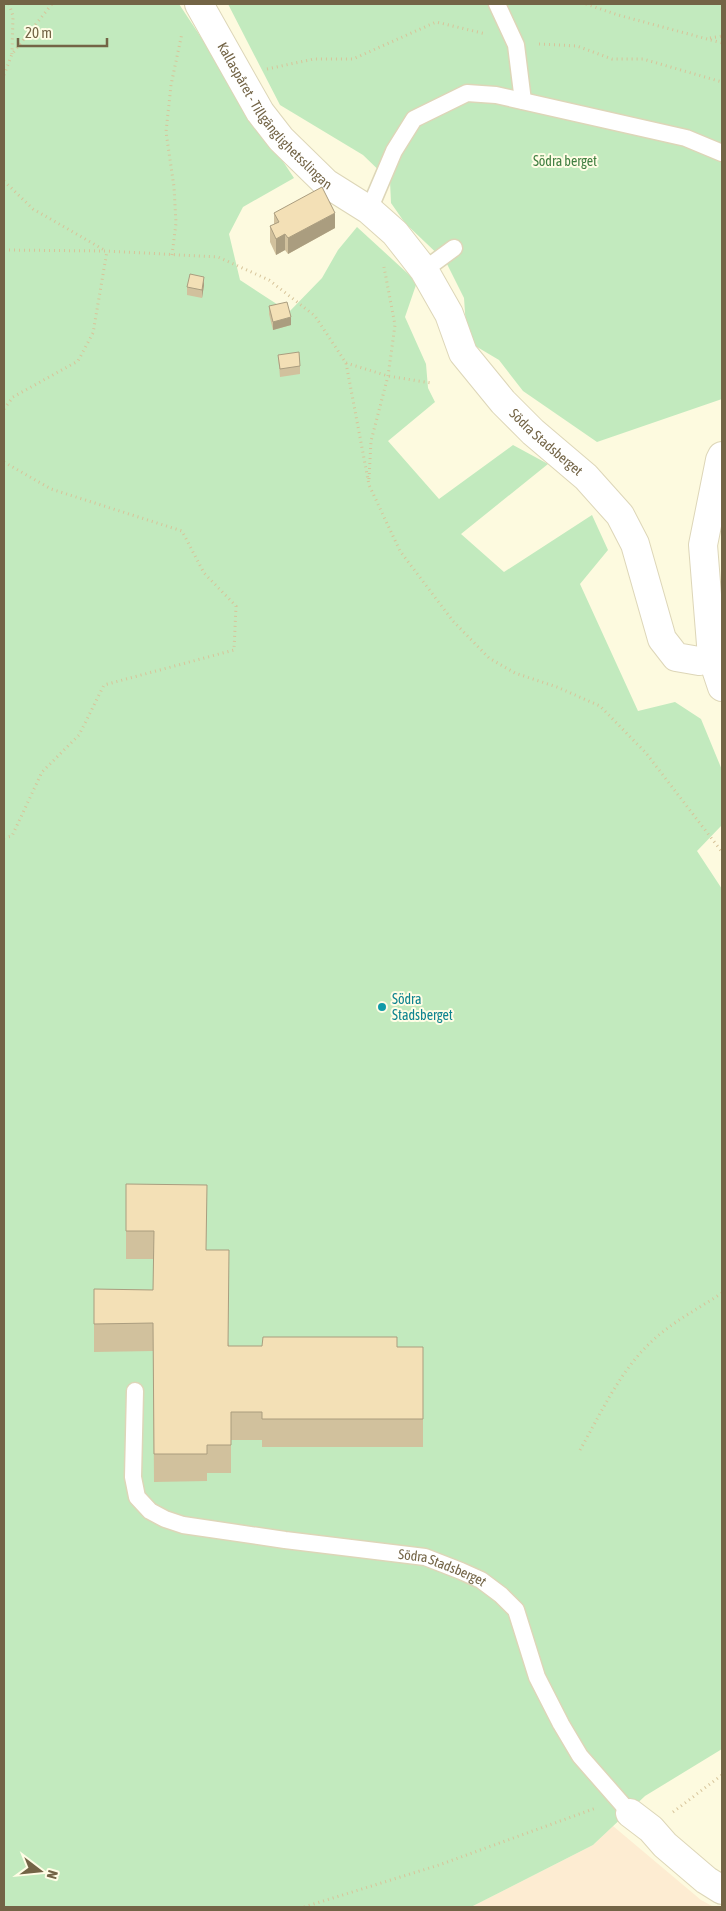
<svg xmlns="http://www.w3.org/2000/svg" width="726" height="1911" viewBox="0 0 726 1911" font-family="'Asap Condensed',sans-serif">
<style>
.commercial{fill:#fdecd2}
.green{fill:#c2eabe}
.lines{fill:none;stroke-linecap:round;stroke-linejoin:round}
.service-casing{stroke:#ddd6b8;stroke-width:19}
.minor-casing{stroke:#ddd6b8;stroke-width:30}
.path{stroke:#d7c49a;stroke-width:3;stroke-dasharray:1 4;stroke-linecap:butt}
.service{stroke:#fff;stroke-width:16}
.minor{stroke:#fff;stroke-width:28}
.wall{fill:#d1c19d}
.shaded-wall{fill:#aa9d7f}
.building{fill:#f3e0b6;stroke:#aa9d7f}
.culture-dot{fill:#0f9aa8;stroke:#fffde5;stroke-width:2}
.labels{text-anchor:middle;stroke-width:4;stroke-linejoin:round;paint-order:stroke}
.street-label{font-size:14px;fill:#736446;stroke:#fffde5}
.park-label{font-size:14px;fill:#407f41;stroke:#fffde5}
.culture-label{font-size:14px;fill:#0d838f;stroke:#fffde5;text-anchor:start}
</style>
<rect width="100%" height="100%" fill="#fdfadf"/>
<polygon class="commercial" points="613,1826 701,1900 714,1907 471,1907 593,1845"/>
<g class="green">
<polygon points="4,4 179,4 294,178 243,207 229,234 240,280 289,312 322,278 338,250 357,227 417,282 405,317 426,364 428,388 435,402 388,441 439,499 513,445 548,464 461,534 504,572 592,515 608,550 580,584 638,711 675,702 701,719 722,770 722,825 697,851 722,889 722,1749 645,1796 593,1845 471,1907 4,1907"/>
<polygon points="228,4 722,4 722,399 597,442 523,391 499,360 467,341 464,298 446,262 405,223 391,203 390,181 363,155 280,105"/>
</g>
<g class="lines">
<defs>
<g id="service">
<polyline points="497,4 516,45 523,101"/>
<polyline points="369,210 394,151 414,119 467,93 496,95 686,138 722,153"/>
<polyline points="424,270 454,248"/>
<path id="s1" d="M135,1391L133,1477L137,1497L150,1511L165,1519L183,1525L285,1540L425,1557L461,1571L481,1580L501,1595L516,1610L537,1677L561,1724L580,1756L630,1813"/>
</g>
<g id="minor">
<path id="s2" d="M199,4L260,112L281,139L326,183L369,210L395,233L424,270L449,314L463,353L503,402L533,432L586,477L620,515L635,544L662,639L676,657L699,661L712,657"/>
<polyline points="722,456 720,460 703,545 712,657 722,687"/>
<polyline points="630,1813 651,1829 665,1845 706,1880 722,1890"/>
</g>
</defs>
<use href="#service" class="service-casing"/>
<use href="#minor" class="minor-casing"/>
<g class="path">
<polyline points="9,4 13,16 12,54"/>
<polyline points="586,4 618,15 722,43"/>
<polyline points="710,38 722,36"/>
<polyline points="539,44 577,46 612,59 643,59 722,82"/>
<polyline points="267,69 314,59 353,59 436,22 486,34"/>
<polyline points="4,75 12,54 52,4"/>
<polyline points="4,181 33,209 106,251"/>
<polyline points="4,250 107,251 218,257 269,280 315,316 346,363 369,485 400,551 453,621 489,658 515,673 557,687 600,706 646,753 722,852"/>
<polyline points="172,255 176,223 174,187 166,132 171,85 182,33"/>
<polyline points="346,363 388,376 431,383"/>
<polyline points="4,409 13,397 78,361 93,333 107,251"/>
<polyline points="4,462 51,489 182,531 204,573 236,606 234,650 104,685 79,735 42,772 12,836 4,838"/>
<polyline points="369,479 371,441 388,376 395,325 384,267"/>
<path d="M580,1450C601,1413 619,1373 649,1344C670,1323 698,1309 722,1293"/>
<polyline points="673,1812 722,1775"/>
<polyline points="304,1907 439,1865 596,1808"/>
</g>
<use href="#service" class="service"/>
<use href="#minor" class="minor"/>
</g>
<g class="wall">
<polygon points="274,213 335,228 288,254 285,250 276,255 270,242 270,226 274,225"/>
<polygon points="204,285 202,298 187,295 187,287"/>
<polygon points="269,306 291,325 273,330 269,314"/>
<polygon points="278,355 300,366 300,374 280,377"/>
<polygon points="126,1184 206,1250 229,1346 423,1347 423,1447 262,1447 262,1440 231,1440 231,1473 207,1473 207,1481 154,1482 153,1351 94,1352 94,1289 153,1290 154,1259 126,1259"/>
</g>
<g class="shaded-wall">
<polygon points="335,213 335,228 288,254 288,238"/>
<polygon points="285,234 285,250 276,255 276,239"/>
<polygon points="204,277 204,285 202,298 202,290"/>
<polygon points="291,317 291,325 273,330 273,322"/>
</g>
<g class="building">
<polygon points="322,187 335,213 288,238 285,234 276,239 270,226 279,222 274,213"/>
<polygon points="190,274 204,277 202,290 187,287"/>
<polygon points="287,302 291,317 273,322 269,306"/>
<polygon points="299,352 300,366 280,369 278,355"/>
<polygon points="126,1184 207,1185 206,1250 229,1250 228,1346 262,1346 263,1337 397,1337 397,1347 423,1347 423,1419 262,1419 262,1412 231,1412 231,1445 207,1445 207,1454 154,1454 153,1323 94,1324 94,1289 153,1290 154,1231 126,1231"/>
</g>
<circle class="culture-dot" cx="382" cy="1007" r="5"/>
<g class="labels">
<g class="street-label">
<text dy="5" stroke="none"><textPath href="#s2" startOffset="136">Kallaspåret - Tillgänglighetsslingan</textPath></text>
<text dy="5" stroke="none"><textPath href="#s2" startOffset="568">Södra Stadsberget</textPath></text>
<text dy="5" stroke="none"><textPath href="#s1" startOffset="425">Södra Stadsberget</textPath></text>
</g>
<g class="park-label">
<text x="565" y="166">Södra berget</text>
</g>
<g class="culture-label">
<text x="392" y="1004">Södra<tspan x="392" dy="16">Stadsberget</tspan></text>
</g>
</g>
<rect width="726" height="1911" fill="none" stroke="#736446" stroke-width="10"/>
<g transform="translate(40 1871) rotate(106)" stroke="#fffde5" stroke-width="4" paint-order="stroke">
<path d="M0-4L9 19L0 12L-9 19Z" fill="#736446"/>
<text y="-8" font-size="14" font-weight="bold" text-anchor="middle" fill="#736446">N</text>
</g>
<path d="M18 38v8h89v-8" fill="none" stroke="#736446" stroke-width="2.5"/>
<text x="25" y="38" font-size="15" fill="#736446" stroke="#fffde5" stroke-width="4" paint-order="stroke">20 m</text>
</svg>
